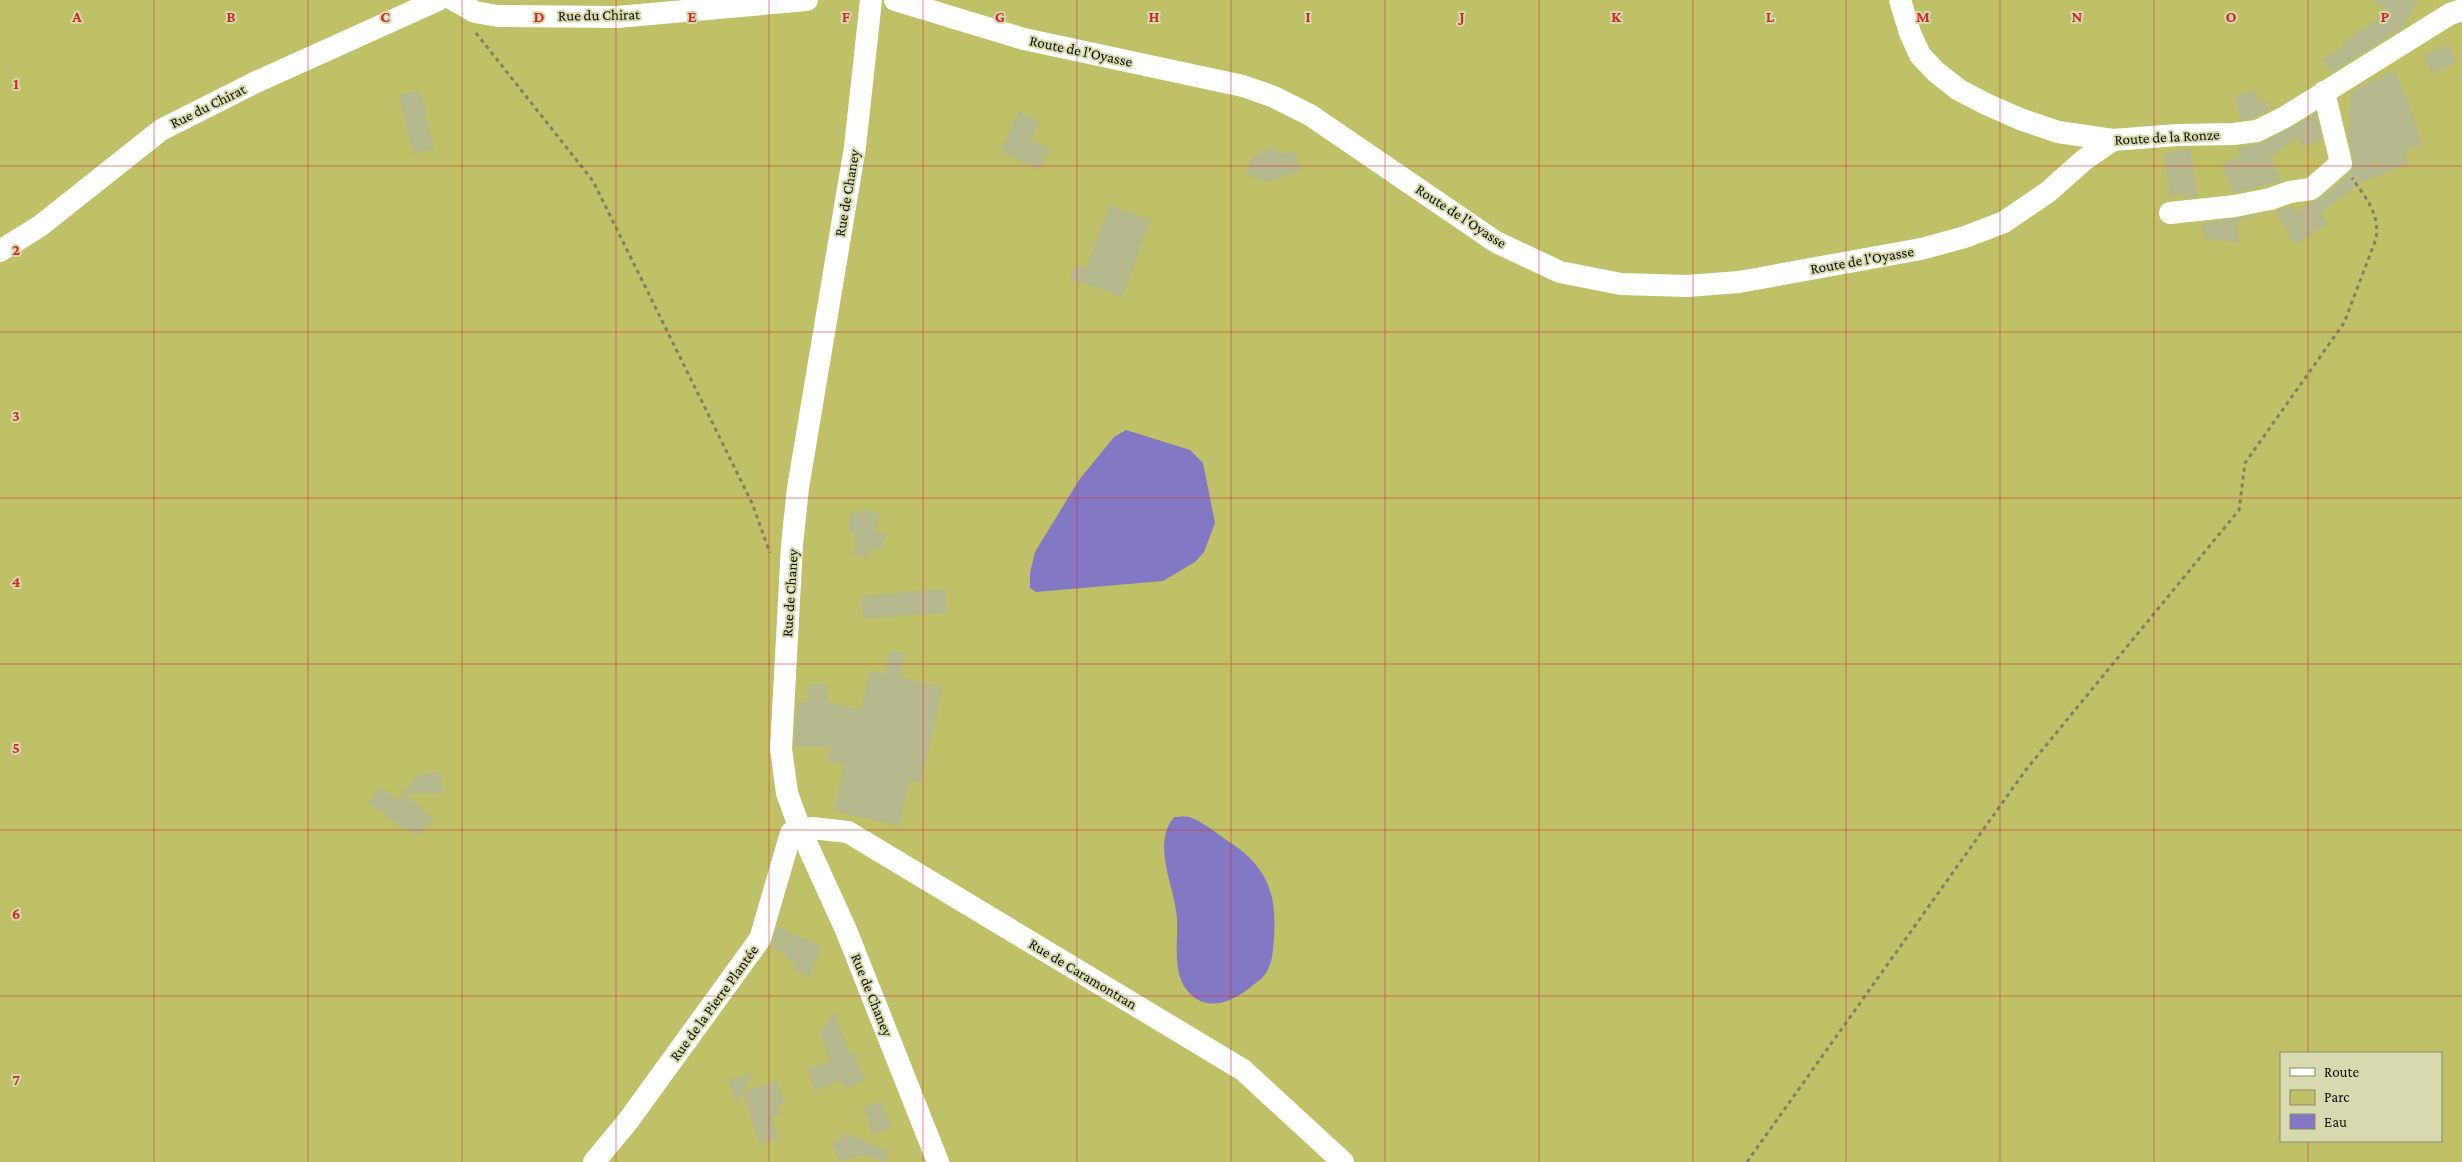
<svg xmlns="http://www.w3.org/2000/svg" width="2462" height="1162" viewBox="0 0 2462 1162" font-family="'Crimson Pro',serif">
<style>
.green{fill:#bfc168;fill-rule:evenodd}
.water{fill:#8378c3}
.building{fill:#b6b88d}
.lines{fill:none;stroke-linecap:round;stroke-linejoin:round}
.path{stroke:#808062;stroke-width:3;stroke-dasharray:4 4;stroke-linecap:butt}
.minor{stroke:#fff;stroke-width:22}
.grid{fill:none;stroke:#d62828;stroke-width:1;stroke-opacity:0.55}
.labels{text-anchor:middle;stroke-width:4;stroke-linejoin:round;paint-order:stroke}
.street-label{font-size:15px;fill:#121204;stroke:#d8d9ae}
.grid-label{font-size:16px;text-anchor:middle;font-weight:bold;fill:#d62828;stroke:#d8d9ae;stroke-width:4;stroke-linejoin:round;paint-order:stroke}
</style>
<rect width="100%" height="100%" fill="#d8d9ae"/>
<path class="green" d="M0,0H2462V1162H0ZM2281,1053H2441V1141H2281Z"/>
<g class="water">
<polygon points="1126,430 1190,450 1203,463 1215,523 1204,552 1195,562 1163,581 1036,592 1030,588 1030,573 1035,552 1079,480 1114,437"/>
<path d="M1174,817C1178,817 1185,816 1189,817C1201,820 1220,836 1231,843C1267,867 1277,894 1274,937C1273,950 1273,962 1266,973C1263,978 1257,982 1252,986C1232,1003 1202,1015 1184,986C1173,968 1178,940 1177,919C1175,886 1151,846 1174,817Z"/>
</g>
<g class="building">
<polygon points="2371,0 2418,0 2403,28 2330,73 2322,59 2344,46 2342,43 2389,11"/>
<polygon points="2448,44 2456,63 2432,74 2423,56"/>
<polygon points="2394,70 2408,101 2423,144 2405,151 2409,165 2362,182 2326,209 2321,214 2328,223 2295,245 2275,211 2293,205 2297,213 2309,203 2320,199 2350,173 2354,160 2348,137 2350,94 2363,85"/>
<polygon points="420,90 434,149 413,154 399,95"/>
<polygon points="2255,90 2259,103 2266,101 2269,110 2253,118 2241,120 2234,97"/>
<polygon points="1018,112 1040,121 1031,140 1050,149 1040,170 1001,152"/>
<polygon points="2316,113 2322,139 2304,148 2297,137 2270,158 2281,178 2279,179 2281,181 2233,193 2222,164 2241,156 2237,147 2263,143"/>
<polygon points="1269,146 1283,154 1294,150 1301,171 1265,182 1245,173 1254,155 1258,156 1261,149 1266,151"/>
<polygon points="2190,149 2198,197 2183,198 2183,195 2170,197 2164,153"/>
<polygon points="1109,205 1151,220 1122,297 1070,279 1075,264 1086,268"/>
<polygon points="2260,214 2237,222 2240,243 2204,238 2202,223"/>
<polygon points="862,508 880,514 875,531 886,534 881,550 871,547 867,558 853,554 856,543 853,542 855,533 847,530 852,512 861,514"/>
<polygon points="945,589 947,612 863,619 861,596"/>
<polygon points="890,650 905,653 900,677 943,687 921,783 910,780 899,826 834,811 844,765 827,761 830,747 794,747 797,702 808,702 808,684 828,684 828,702 861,710 870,670 884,674"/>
<polygon points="441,772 443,793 405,794 433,818 418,836 407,828 405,830 368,802 381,786 397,800 419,774"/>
<polygon points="777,926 822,947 809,977 793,970 796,963 786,959 787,955 770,947"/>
<polygon points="834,1011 850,1054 854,1052 865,1081 844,1089 841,1081 815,1091 807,1069 830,1061 820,1032"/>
<polygon points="753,1072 736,1104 728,1081"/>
<polygon points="777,1080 785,1105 777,1107 780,1115 772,1118 779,1139 760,1145 742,1092"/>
<polygon points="881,1101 892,1127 873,1135 863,1108"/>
<polygon points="844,1132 889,1151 884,1162 863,1155 839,1162 832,1143 840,1140"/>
</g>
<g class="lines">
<g class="path">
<polyline points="476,33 593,181 752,503 770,553"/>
<path d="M1747,1162L2025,771L2239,510L2245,463L2344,323L2376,239C2380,214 2366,198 2352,178"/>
</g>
<g class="minor">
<polyline points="454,0 475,12 498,16 617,17 807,0"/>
<polyline points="871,0 855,147 798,488 792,545 781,749 787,793 800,829 846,930 938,1162"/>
<polyline points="895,0 1024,39 1243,86 1274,97 1310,115 1496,242 1560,272 1621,284 1687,286 1739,282 1921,249 1965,237 2004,222 2048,192 2084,160 2113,140"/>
<polyline points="1900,0 1910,33 1920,55 1936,72 1959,90 1986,104 2020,119 2058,132 2113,140 2177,135 2233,134 2257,131 2285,117 2450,14 2462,10"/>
<polyline points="2170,213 2235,206 2270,199 2290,192 2311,189 2341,163 2324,92"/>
<polyline points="0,251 40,226 161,130 254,83 438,0"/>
<polyline points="594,1162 628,1121 760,939 791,833 812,828 848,832 1243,1070 1343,1162"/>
</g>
</g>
<path class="grid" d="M154,0V1162M308,0V1162M462,0V1162M616,0V1162M769,0V1162M923,0V1162M1077,0V1162M1231,0V1162M1385,0V1162M1539,0V1162M1693,0V1162M1846,0V1162M2000,0V1162M2154,0V1162M2308,0V1053M0,166H2462M0,332H2462M0,498H2462M0,664H2462M0,830H2462M0,996H2462M2308,1141V1162"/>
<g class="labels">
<g class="street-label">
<text transform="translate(599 15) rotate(-1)" y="5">Rue du Chirat</text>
<text transform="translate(1081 51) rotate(12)" y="5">Route de l'Oyasse</text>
<text transform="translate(208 106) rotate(-26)" y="5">Rue du Chirat</text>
<text transform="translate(2167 137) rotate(-3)" y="5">Route de la Ronze</text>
<text transform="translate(847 193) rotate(-80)" y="5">Rue de Chaney</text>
<text transform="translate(1461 216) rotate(33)" y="5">Route de l'Oyasse</text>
<text transform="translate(1862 260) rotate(-10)" y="5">Route de l'Oyasse</text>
<text transform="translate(790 593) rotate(-86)" y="5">Rue de Chaney</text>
<text transform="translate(1083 974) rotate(31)" y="5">Rue de Caramontran</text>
<text transform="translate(872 995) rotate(68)" y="5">Rue de Chaney</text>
<text transform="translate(714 1003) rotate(-54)" y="5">Rue de la Pierre Plantée</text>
</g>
</g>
<g class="grid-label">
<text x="77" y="22">A</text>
<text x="231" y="22">B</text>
<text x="385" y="22">C</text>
<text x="539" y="22">D</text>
<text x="692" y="22">E</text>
<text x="846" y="22">F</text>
<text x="1000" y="22">G</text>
<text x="1154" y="22">H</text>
<text x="1308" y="22">I</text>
<text x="1462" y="22">J</text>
<text x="1616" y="22">K</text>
<text x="1770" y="22">L</text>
<text x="1923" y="22">M</text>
<text x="2077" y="22">N</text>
<text x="2231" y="22">O</text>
<text x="2385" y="22">P</text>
<text x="16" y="89">1</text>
<text x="16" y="255">2</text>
<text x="16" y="421">3</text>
<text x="16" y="587">4</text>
<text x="16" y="753">5</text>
<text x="16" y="919">6</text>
<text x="16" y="1085">7</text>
</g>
<rect x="2280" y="1052" width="162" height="90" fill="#d8d9ae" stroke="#89896a"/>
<rect x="2290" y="1068" width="25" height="8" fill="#ffffff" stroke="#89896a"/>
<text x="2324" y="1077" font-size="15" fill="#121204">Route</text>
<rect x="2290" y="1090" width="25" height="15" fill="#bfc168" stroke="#89896a"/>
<text x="2324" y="1102" font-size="15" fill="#121204">Parc</text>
<rect x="2290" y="1114" width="25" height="15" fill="#8378c3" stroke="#89896a"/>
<text x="2324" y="1127" font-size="15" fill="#121204">Eau</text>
</svg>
